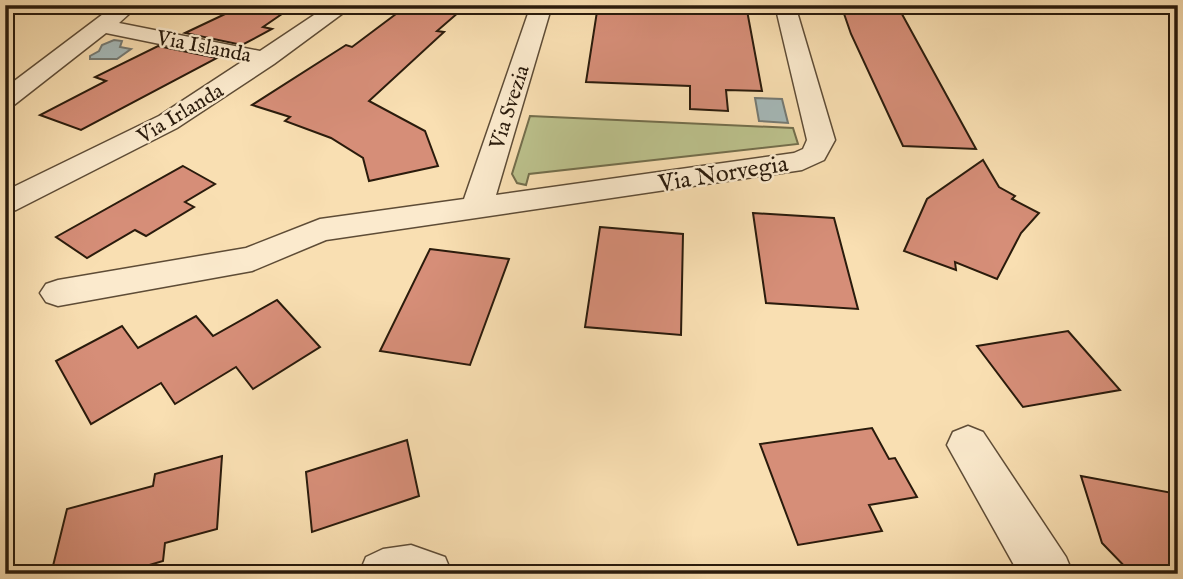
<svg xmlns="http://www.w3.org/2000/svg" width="1183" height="579" viewBox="0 0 1183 579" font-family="'IM FELL English',serif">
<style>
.green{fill:#bcc28d;stroke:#736e4c;stroke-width:2}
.water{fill:#a5b9b9;stroke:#747a74;stroke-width:2}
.building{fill:#d68e78;stroke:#2a1b0c;stroke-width:2}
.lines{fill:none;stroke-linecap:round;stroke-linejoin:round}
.street-casing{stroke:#5e4c36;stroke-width:3}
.street{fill:#fbeacd;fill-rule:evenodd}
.labels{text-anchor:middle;stroke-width:5;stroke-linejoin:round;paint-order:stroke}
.far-street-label{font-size:21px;fill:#2a1b0c;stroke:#fbeacd}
.street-label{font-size:24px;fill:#2a1b0c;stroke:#fbeacd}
</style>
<rect width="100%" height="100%" fill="#f9dfb2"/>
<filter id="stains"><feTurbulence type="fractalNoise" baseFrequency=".00286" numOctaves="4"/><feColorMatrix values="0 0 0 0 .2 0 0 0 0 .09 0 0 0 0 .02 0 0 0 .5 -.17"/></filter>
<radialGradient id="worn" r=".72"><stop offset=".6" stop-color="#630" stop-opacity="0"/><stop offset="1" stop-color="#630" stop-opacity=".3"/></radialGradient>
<polygon class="green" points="530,116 793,128 798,144 529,174 526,185 517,183 512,174"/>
<g class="water">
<polygon points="114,40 122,41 120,47 131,49 117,59 90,59 90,56 99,51 102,45"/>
<polygon points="755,98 782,99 788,123 759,121"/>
</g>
<g class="building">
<polygon points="244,5 295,5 263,27 272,29 242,45 185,33"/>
<polygon points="408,5 467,5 437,31 444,32 369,101 425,131 438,166 369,181 363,158 331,138 285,121 290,117 252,105 346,45 352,47"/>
<polygon points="598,5 746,5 762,91 726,90 728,111 690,109 690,86 586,82"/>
<polygon points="841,5 897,5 976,149 903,146 851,34"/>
<polygon points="158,46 217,58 81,130 40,115 106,81 95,77"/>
<polygon points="983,160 999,187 1015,196 1012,199 1039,213 1021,233 997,279 955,262 956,270 904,251 927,199"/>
<polygon points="183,166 215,184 185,202 194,207 146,236 135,230 87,258 56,237"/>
<polygon points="753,213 834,218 858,309 766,303"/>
<polygon points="600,227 683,234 681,335 585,327"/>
<polygon points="430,249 509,259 470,365 380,351"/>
<polygon points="277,300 320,347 253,389 236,367 175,404 161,383 91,424 56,361 122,326 138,348 196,316 213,336"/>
<polygon points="1068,331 1120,390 1023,407 977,346"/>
<polygon points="872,428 889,459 895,458 917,497 869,505 882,531 798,545 760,444"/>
<polygon points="407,440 419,496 312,532 306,472"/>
<polygon points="222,456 217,529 165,543 163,561 119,574 51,574 67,509 153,486 155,474"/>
<polygon points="1081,476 1178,494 1178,574 1132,574 1102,543"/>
</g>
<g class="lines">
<defs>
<g id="street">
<polygon points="115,5 139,5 119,23 260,51 329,5 354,5 274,64 177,128 16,210 5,213 5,191 159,116 243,61 106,33 14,105 5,108 5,88"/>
<polygon points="531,5 552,5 496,195 794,153 803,149 807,140 775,5 795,5 835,140 824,160 802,170 326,240 252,271 58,306 46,302 40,293 46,284 58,280 246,248 320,219 464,199"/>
<polygon points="968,426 983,432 1066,557 1073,574 1019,574 947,445 953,432"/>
<polygon points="411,545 445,557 452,574 359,574 366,557 383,549"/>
</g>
</defs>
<use href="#street" class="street-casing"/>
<use href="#street" class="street"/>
</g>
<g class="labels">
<g class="far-street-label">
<text transform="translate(204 46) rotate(11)" y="7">Via Islanda</text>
<text transform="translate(509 107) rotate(-72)" y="7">Via Svezia</text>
<text transform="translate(180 113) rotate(-31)" y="7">Via Irlanda</text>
</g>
<g class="street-label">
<text transform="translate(723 173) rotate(-9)" y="8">Via Norvegia</text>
</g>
</g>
<rect width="1183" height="579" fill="none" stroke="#f9dfb2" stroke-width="28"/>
<rect x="7" y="7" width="1169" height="565" fill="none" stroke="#2a1b0c" stroke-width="3.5"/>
<rect x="14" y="14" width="1155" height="551" fill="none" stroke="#2a1b0c" stroke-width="2"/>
<rect width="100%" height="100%" filter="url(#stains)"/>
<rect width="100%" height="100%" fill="url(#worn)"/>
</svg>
